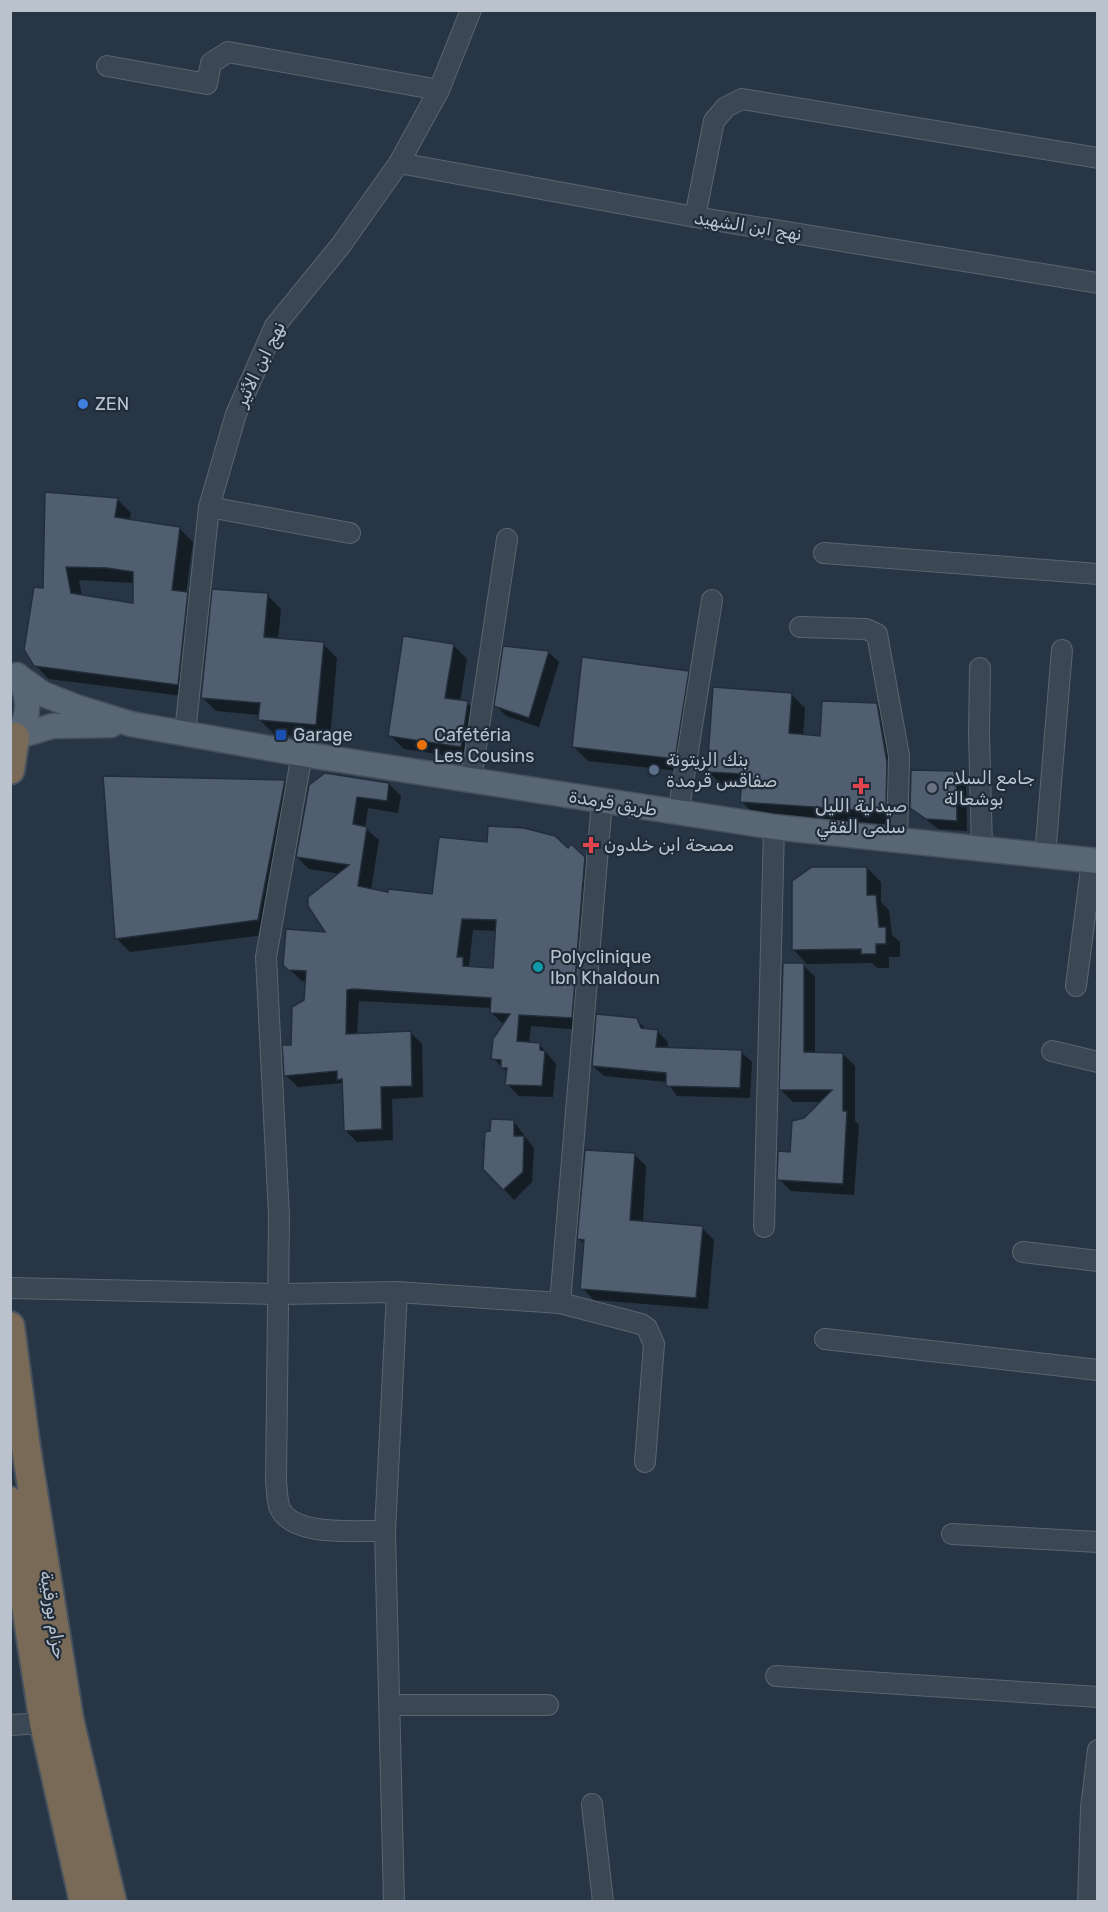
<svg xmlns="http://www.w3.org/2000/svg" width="1108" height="1912" viewBox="0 0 1108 1912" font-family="Rubik,Vazirmatn,sans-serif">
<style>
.shadow{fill:#0007;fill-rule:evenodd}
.building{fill:#505e6f;stroke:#222e3b;stroke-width:1.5;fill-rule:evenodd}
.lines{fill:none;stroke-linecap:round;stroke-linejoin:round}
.minor-casing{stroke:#5a6571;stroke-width:22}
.major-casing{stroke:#45505d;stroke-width:27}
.highway-casing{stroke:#46525e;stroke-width:32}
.minor{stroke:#3b4753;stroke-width:20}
.major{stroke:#596673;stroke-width:24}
.highway{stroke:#796a58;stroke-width:28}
.shop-dot{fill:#3f7fe0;stroke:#202c39;stroke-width:2}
.transit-dot{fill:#1a4fb4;stroke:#202c39;stroke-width:2}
.food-dot{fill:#e8710a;stroke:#202c39;stroke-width:2}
.service-dot{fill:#5c6f8a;stroke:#202c39;stroke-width:2}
.health-dot{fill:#e0444e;stroke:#202c39;stroke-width:2}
.worship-dot{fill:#6b7280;stroke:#202c39;stroke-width:2}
.culture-dot{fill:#0f9aa8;stroke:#202c39;stroke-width:2}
.labels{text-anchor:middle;stroke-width:4.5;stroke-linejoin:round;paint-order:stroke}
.street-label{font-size:18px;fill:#b9c2cd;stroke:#202c39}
.poi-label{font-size:18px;fill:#b9c2cd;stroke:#202c39;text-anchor:start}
</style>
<rect width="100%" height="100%" fill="#273544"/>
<g class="shadow">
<path d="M117,499L131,513L129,521L180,529L193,542L186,593L201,607L191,697L49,679L36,666L45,590ZM79,580L134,583L135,605L82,596Z"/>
<polygon points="267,595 281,609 278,640 323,644 337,658 330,739 274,734 260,720 260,715 216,711 202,697"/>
<polygon points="453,645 467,659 460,702 467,703 481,717 475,760 404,749 390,735"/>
<polygon points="548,652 559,662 539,727 506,716 496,705"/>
<polygon points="688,673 702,687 688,772 588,761 574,747"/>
<polygon points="791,694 805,708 803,736 822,737 877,705 891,719 899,825 755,815 741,801 743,787 722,785 708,771"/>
<polygon points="956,772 966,783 967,831 938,829 911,807"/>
<polygon points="285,782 298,796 271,934 130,952 116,938"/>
<path d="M389,784L401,796L398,813L368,808L365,828L379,840L371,890L389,894L433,895L568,850L584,858L597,870L583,1030L531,1026L529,1044L540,1045L556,1064L553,1097L519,1096L507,1084L508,1073L493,1058L504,1025L491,1012L492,1008L359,1001L357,1035L410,1032L422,1044L423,1097L392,1099L393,1140L357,1142L345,1130L343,1083L298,1087L286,1075L305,1001L307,982L302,981L285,965L328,933L341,874L309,869L297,857L310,786ZM473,930L497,931L494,970L469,966Z"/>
<polygon points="867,868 881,882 881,902 889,910 892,935 900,942 900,957 889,957 889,968 877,968 872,963 807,964 793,949"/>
<polygon points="803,965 815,977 815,1054 843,1054 855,1066 855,1121 859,1125 854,1195 791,1191 779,1179 805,1120 823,1102 793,1102 781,1090"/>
<polygon points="636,1019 647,1030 657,1031 668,1042 667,1049 741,1052 752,1062 750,1098 677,1096 667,1082 604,1076 593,1066"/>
<polygon points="514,1122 534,1148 532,1182 514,1200 485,1169"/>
<polygon points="634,1154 646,1166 643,1222 702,1228 714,1240 708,1309 594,1300 582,1288 585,1245 579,1239"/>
</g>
<g class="building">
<path d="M45,492L118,498L115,517L180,527L172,590L188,592L178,685L34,666L24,650L34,587L43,588ZM66,567L107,568L133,572V603L71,593Z"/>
<polygon points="212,589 268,593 264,637 324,642 316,725 258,720 260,703 201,698"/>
<polygon points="403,636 454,644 445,698 468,701 461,747 388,736"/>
<polygon points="503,646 549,651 529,718 494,706"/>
<polygon points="582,657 689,671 675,759 572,747"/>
<polygon points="713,687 792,693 789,733 820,736 822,701 877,703 887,762 886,812 740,802 742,774 707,772"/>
<polygon points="911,770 956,771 957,821 926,819 910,808"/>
<path d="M325,773L389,783L387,801L357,797L353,824L367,827L358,886L388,892V889L432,894L439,837L487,842L488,826L524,828L555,836L568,848L571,844L585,857L572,1018L519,1015L517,1041L540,1043V1050L545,1051L542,1086L505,1085L507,1068H501V1060L491,1059L493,1039L510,1014L490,1013L491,998L354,989L347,990L346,1034L411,1031L412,1086L381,1087L382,1129L344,1131L342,1079L337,1080V1071L284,1076L282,1045H291L292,1007L304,1000L306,971L288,970L283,965L286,929L325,932L308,906V897L349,865L296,857L309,785ZM462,919L496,920L493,968L463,966V957H457Z"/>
<polygon points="103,776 285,780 258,920 115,939"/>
<polygon points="812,867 867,867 867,895 876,895 879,927 886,927 886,944 876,944 876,954 861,954 861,949 792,950 792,881"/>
<polygon points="783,963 804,963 804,1052 843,1053 843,1111 847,1111 843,1184 777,1180 778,1151 790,1152 792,1121 804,1118 832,1090 779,1090"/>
<polygon points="596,1014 637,1018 641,1028 658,1030 656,1047 742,1050 740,1088 666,1086 666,1073 592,1066"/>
<polygon points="491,1119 514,1120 514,1136 524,1136 523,1172 503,1190 483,1169 485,1132 490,1131"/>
<polygon points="585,1150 635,1153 630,1220 703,1226 696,1298 580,1289 584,1240 577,1239"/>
</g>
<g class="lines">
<defs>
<g id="minor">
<polyline points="107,66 207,84 211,63 228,52 439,90"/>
<polyline points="399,163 695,217 1098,283"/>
<polyline points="695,217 714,121 726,107 742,99 1098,158"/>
<polyline points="209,507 350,533"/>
<polyline points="824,553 1098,574"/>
<polyline points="800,627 866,629 877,634 899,756 897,840"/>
<polyline points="980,668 979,734 982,848"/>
<polyline points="185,733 209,507 236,414 275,326 341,245 399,163 439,90 471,10"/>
<path d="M302,754L266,957L279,1216L276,1482C277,1489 277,1498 279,1506C290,1538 357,1530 385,1531L394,1902"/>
<polyline points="471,780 507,539"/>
<polyline points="678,814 712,600"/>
<polyline points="1045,856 1062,650"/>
<polyline points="1076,986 1092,861"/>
<polyline points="1052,1051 1098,1062"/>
<polyline points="764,1227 774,827"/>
<polyline points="1023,1252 1098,1261"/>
<polyline points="10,1288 280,1294 397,1292 385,1531"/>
<polyline points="397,1292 560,1303 641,1324 647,1328 654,1344 645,1462"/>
<polyline points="560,1303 602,801"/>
<polyline points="825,1339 1098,1370"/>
<polyline points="952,1534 1098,1542"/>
<polyline points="776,1676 1098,1697"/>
<polyline points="390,1705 548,1705"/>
<polyline points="10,1725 44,1723"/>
<polyline points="592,1804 603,1902"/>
<polyline points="1088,1902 1091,1808 1098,1750"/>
</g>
<g id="major">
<polyline points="19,677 43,694 79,708 131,724 302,754 774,827 1098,861"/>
<polyline points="15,737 53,726 111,725"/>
<path d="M10,740C32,724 31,695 17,675"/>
</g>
<g id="highway">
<polyline points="10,770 15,737"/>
<polyline points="10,1326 26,1448 69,1719 112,1902"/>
<polyline points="10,1501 44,1723 84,1902"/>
</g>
</defs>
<use href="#minor" class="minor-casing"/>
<use href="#major" class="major-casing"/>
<use href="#highway" class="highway-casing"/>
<use href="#minor" class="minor"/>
<use href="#major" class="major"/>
<use href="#highway" class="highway"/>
</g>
<circle class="shop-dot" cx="83" cy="404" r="6"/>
<rect class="transit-dot" x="275" y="729" width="12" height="12" rx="3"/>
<circle class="food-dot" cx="422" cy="745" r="6"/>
<circle class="service-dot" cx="654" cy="770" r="6"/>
<g class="health-dot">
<path d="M858 777h6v6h6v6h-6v6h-6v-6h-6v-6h6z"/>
<path d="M588 836h6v6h6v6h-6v6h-6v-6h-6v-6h6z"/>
</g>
<circle class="worship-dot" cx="932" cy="788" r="6"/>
<circle class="culture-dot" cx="538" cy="967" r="6"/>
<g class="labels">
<g class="street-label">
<text transform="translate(748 226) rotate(9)" y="6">نهج ابن الشهيد</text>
<text transform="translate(260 364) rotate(-64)" y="6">نهج ابن الأثير</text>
<text transform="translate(613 803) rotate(9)" y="6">طريق قرمدة</text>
<text transform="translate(53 1615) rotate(81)" y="6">حزام بورقيبة</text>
</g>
<g class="poi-label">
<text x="95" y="410">ZEN</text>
<text x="293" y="741">Garage</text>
<text x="434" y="741">Cafétéria<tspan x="434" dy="21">Les Cousins</tspan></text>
<text x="666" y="766">بنك الزيتونة<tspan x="666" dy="21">صفاقس قرمدة</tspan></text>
<text x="944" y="784">جامع السلام<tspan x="944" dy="21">بوشعالة</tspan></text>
<text x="861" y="812" text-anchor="middle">صيدلية الليل<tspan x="861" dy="21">سلمى الفقي</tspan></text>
<text x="604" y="851">مصحة ابن خلدون</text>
<text x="550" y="963">Polyclinique<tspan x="550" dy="21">Ibn Khaldoun</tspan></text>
</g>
</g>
<rect width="1108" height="1912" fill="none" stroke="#b9c2cd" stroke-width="24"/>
</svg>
